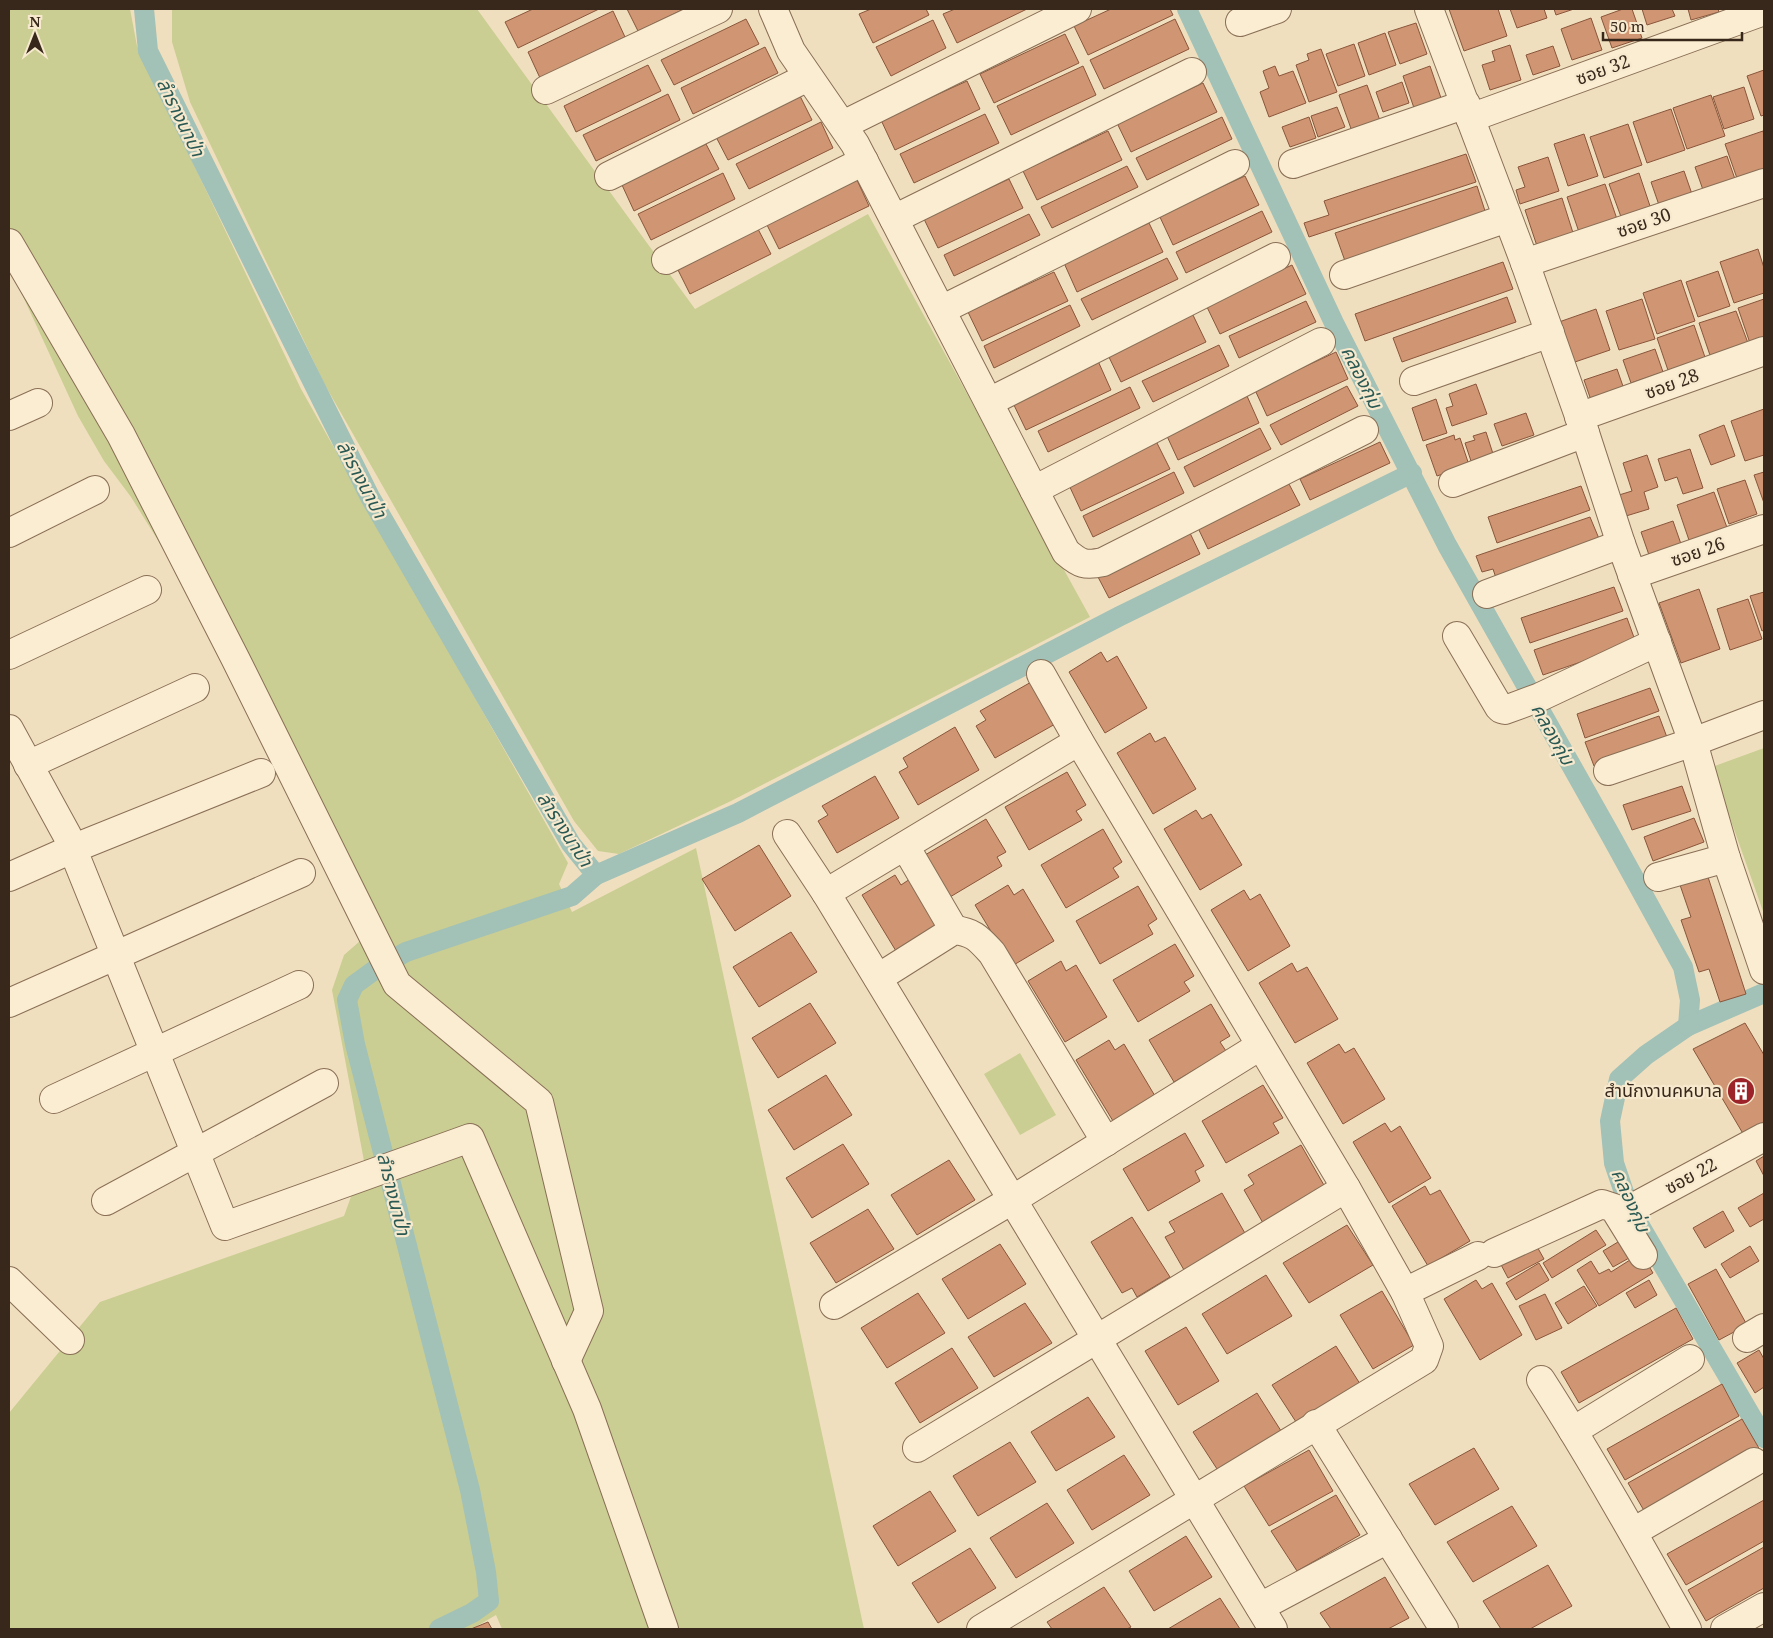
<svg xmlns="http://www.w3.org/2000/svg" width="1773" height="1638" viewBox="0 0 1773 1638" font-family="'Noto Serif','Noto Sans Thai',serif">
<style>
.green{fill:#cace92}
.lines{fill:none;stroke-linecap:round;stroke-linejoin:round}
.canal{stroke:#a2c1b7;stroke-width:20}
.building{fill:#d09572;stroke:#8a563b}
.minor-casing{stroke:#896f56;stroke-width:30}
.minor{stroke:#fbedd2;stroke-width:28}
.labels{text-anchor:middle;stroke-width:4.5;stroke-linejoin:round;paint-order:stroke}
.street-label{font-size:18px;fill:#38281b;stroke:#f7e9ce}
.poi-label{font-size:18px;fill:#38281b;stroke:#f7e9ce;text-anchor:end}
.water-label{font-size:19px;font-style:italic;fill:#2a5954;stroke:#f7e9ce}
</style>
<rect width="100%" height="100%" fill="#f0dfbe"/>
<g class="green">
<polygon points="9,9 130,9 137,46 301,389 568,863 559,884 572,912 696,848 864,1629 502,1629 496,1615 472,1629 9,1629 9,1413 100,1302 344,1216 364,1161 332,990 344,955 368,934 243,677 131,497 104,461 78,416 9,266"/>
<polygon points="172,9 477,9 695,309 868,214 1090,617 731,801 619,854 598,851 574,821 325,385 190,102 172,42"/>
<polygon points="1764,748 1764,914 1712,767"/>
<polygon points="1020,1053 1056,1115 1020,1135 984,1074"/>
</g>
<g class="lines">
<g class="canal">
<polyline points="144,9 148,51 370,497 571,844 596,875 572,896 406,952 376,969 354,985 347,1000 355,1044 470,1490 486,1572 489,1601 472,1613 439,1629"/>
<polyline points="1187,9 1334,323 1447,545 1611,836 1683,967 1690,1000 1688,1026 1646,1055 1619,1079 1610,1121 1614,1163 1629,1207 1764,1438"/>
<polyline points="596,875 738,813 1120,616 1412,473"/>
<polyline points="1688,1026 1764,993"/>
</g>
</g>
<g class="building">
<polygon points="533,9 599,9 518,48 505,22"/>
<polygon points="627,9 684,9 638,31"/>
<polygon points="871,9 926,9 929,15 873,43 859,14"/>
<polygon points="955,9 1027,9 957,43 943,14"/>
<polygon points="1111,9 1170,9 1173,15 1088,55 1074,26"/>
<polygon points="1449,9 1498,9 1507,36 1464,51"/>
<polygon points="1510,9 1544,9 1547,18 1517,28"/>
<polygon points="1554,9 1574,9 1556,15"/>
<polygon points="1623,9 1632,9 1642,38 1612,48 1601,17"/>
<polygon points="1642,9 1672,9 1675,16 1647,25"/>
<polygon points="1688,9 1718,9 1719,12 1691,20"/>
<polygon points="613,11 625,37 540,78 528,52"/>
<polygon points="1591,18 1602,50 1572,60 1561,29"/>
<polygon points="746,19 759,44 674,85 661,60"/>
<polygon points="1175,19 1189,49 1104,89 1090,60"/>
<polygon points="933,20 946,48 891,76 876,47"/>
<polygon points="1416,23 1427,54 1400,64 1388,32"/>
<polygon points="1385,33 1396,65 1369,75 1358,43"/>
<polygon points="1065,34 1079,63 994,103 980,74"/>
<polygon points="1354,44 1365,76 1338,86 1326,54"/>
<polygon points="1510,45 1521,80 1490,90 1482,65 1495,61 1492,51"/>
<polygon points="1553,46 1560,66 1533,75 1526,55"/>
<polygon points="765,47 778,73 693,114 681,88"/>
<polygon points="1321,49 1337,92 1309,102 1296,65 1309,60 1307,54"/>
<polygon points="648,65 661,91 576,132 564,106"/>
<polygon points="1083,66 1096,95 1011,135 997,106"/>
<polygon points="1275,66 1279,76 1293,71 1306,103 1269,117 1260,92 1269,88 1263,71"/>
<polygon points="1430,66 1441,98 1414,108 1403,76"/>
<polygon points="1764,70 1764,115 1761,116 1747,76"/>
<polygon points="967,81 980,109 895,150 881,120"/>
<polygon points="1402,82 1409,103 1383,112 1376,92"/>
<polygon points="1203,83 1217,112 1131,152 1117,123"/>
<polygon points="1367,85 1382,126 1354,137 1339,95"/>
<polygon points="1744,87 1754,119 1724,129 1713,97"/>
<polygon points="668,94 680,120 596,161 583,135"/>
<polygon points="799,94 812,120 728,160 715,135"/>
<polygon points="1711,95 1725,136 1687,149 1673,108"/>
<polygon points="1337,107 1345,127 1318,137 1311,116"/>
<polygon points="1671,109 1685,150 1647,163 1633,122"/>
<polygon points="985,114 999,143 914,183 900,154"/>
<polygon points="1222,117 1232,139 1147,180 1136,158"/>
<polygon points="1309,117 1316,138 1290,147 1282,127"/>
<polygon points="821,122 833,148 749,189 736,164"/>
<polygon points="1628,124 1642,165 1604,178 1590,137"/>
<polygon points="1108,131 1122,160 1037,200 1023,171"/>
<polygon points="1763,131 1764,136 1764,176 1739,184 1725,144"/>
<polygon points="1584,134 1598,176 1568,186 1554,144"/>
<polygon points="706,144 719,169 634,211 622,185"/>
<polygon points="1466,154 1476,182 1309,237 1304,223 1329,215 1324,201"/>
<polygon points="1727,156 1735,179 1703,190 1695,167"/>
<polygon points="1548,157 1559,191 1520,204 1516,190 1525,187 1518,167"/>
<polygon points="1127,166 1138,187 1052,228 1041,207"/>
<polygon points="1684,171 1693,197 1660,208 1651,182"/>
<polygon points="723,173 735,199 651,240 638,214"/>
<polygon points="1639,173 1653,215 1624,225 1609,184"/>
<polygon points="1245,176 1259,205 1173,245 1159,215"/>
<polygon points="1009,179 1023,208 938,248 924,219"/>
<polygon points="857,180 869,206 779,249 766,223"/>
<polygon points="1605,184 1619,225 1581,238 1567,197"/>
<polygon points="1477,186 1486,214 1345,261 1335,233"/>
<polygon points="1562,198 1574,236 1540,255 1525,210"/>
<polygon points="1262,211 1272,232 1186,273 1176,252"/>
<polygon points="1029,214 1040,235 954,276 944,255"/>
<polygon points="1149,223 1163,252 1077,292 1064,263"/>
<polygon points="758,229 771,254 690,294 677,268"/>
<polygon points="1758,249 1764,268 1764,293 1734,303 1720,262"/>
<polygon points="1167,258 1178,279 1092,320 1081,299"/>
<polygon points="1503,262 1513,289 1365,341 1355,314"/>
<polygon points="1292,265 1306,294 1220,334 1206,305"/>
<polygon points="1718,271 1730,306 1698,317 1686,282"/>
<polygon points="1054,272 1068,301 982,341 968,312"/>
<polygon points="1681,280 1695,321 1657,334 1643,293"/>
<polygon points="1507,297 1516,322 1402,362 1393,338"/>
<polygon points="1642,299 1655,339 1619,350 1606,311"/>
<polygon points="1764,299 1764,344 1752,349 1738,308"/>
<polygon points="1306,301 1316,322 1239,358 1229,336"/>
<polygon points="1070,305 1080,326 994,368 984,346"/>
<polygon points="1596,309 1610,350 1572,363 1559,322"/>
<polygon points="1736,311 1751,351 1713,364 1699,323"/>
<polygon points="1192,313 1206,342 1121,382 1107,353"/>
<polygon points="1694,325 1708,366 1671,379 1657,338"/>
<polygon points="1219,345 1229,366 1153,402 1142,381"/>
<polygon points="1655,349 1663,372 1631,383 1623,360"/>
<polygon points="1336,352 1348,379 1267,416 1255,390"/>
<polygon points="1098,361 1111,390 1026,430 1012,401"/>
<polygon points="1617,369 1625,392 1592,403 1584,380"/>
<polygon points="1476,384 1487,414 1452,426 1446,408 1453,406 1449,394"/>
<polygon points="1347,386 1358,406 1281,445 1270,425"/>
<polygon points="1130,387 1140,408 1048,452 1038,431"/>
<polygon points="1247,396 1259,423 1178,460 1166,434"/>
<polygon points="1436,399 1447,433 1423,441 1412,408"/>
<polygon points="1764,409 1764,455 1745,461 1731,421"/>
<polygon points="1526,413 1534,435 1502,446 1494,424"/>
<polygon points="1724,425 1735,456 1711,465 1699,435"/>
<polygon points="1260,428 1271,449 1194,487 1184,467"/>
<polygon points="1486,432 1495,460 1473,467 1465,443 1475,440 1473,436"/>
<polygon points="1454,435 1455,440 1460,438 1469,465 1437,476 1426,445"/>
<polygon points="1156,441 1170,469 1081,511 1068,483"/>
<polygon points="1380,442 1390,463 1310,500 1300,479"/>
<polygon points="1690,449 1703,488 1683,494 1677,477 1665,481 1658,459"/>
<polygon points="1647,455 1658,487 1644,492 1649,509 1626,516 1619,495 1632,491 1623,463"/>
<polygon points="1174,472 1184,493 1093,537 1083,516"/>
<polygon points="1764,472 1764,503 1754,475"/>
<polygon points="1745,480 1757,514 1729,524 1717,489"/>
<polygon points="1289,484 1300,505 1208,549 1198,528"/>
<polygon points="1581,486 1590,510 1497,543 1488,517"/>
<polygon points="1714,492 1729,533 1691,546 1677,505"/>
<polygon points="1590,517 1600,541 1496,578 1493,569 1482,572 1476,556"/>
<polygon points="1673,521 1681,544 1649,555 1641,532"/>
<polygon points="1190,533 1200,554 1109,598 1098,577"/>
<polygon points="1614,587 1623,611 1530,643 1521,618"/>
<polygon points="1699,589 1720,649 1681,663 1659,603"/>
<polygon points="1764,592 1764,630 1762,631 1750,596"/>
<polygon points="1748,599 1762,639 1730,650 1717,609"/>
<polygon points="1627,618 1636,643 1543,675 1534,650"/>
<polygon points="1101,652 1107,662 1117,656 1147,708 1105,733 1069,672"/>
<polygon points="1033,681 1057,723 995,758 976,726 986,720 980,711"/>
<polygon points="1650,688 1659,711 1585,738 1577,714"/>
<polygon points="1659,716 1668,740 1594,766 1585,742"/>
<polygon points="955,727 979,770 918,805 899,772 908,767 903,758"/>
<polygon points="1150,733 1155,742 1165,737 1196,789 1153,814 1117,753"/>
<polygon points="1067,772 1086,805 1076,811 1082,820 1029,850 1005,807"/>
<polygon points="875,776 899,818 837,853 818,821 828,815 822,806"/>
<polygon points="1682,786 1691,811 1632,830 1623,805"/>
<polygon points="1196,810 1202,819 1211,814 1242,865 1200,890 1164,829"/>
<polygon points="1694,818 1704,842 1653,861 1644,837"/>
<polygon points="986,819 1006,852 997,857 1002,866 950,897 925,855"/>
<polygon points="1103,829 1122,862 1113,868 1119,877 1066,908 1041,865"/>
<polygon points="759,845 791,896 735,931 702,879"/>
<polygon points="895,875 901,885 910,879 941,931 899,956 862,895"/>
<polygon points="1708,877 1746,994 1720,1002 1709,969 1699,972 1681,920 1691,917 1680,885"/>
<polygon points="1008,885 1014,895 1023,889 1054,941 1012,966 975,905"/>
<polygon points="1138,886 1157,919 1148,925 1153,934 1100,964 1076,921"/>
<polygon points="1244,890 1250,900 1260,894 1290,946 1248,971 1211,910"/>
<polygon points="791,932 817,972 759,1007 733,967"/>
<polygon points="1175,944 1194,976 1184,982 1190,991 1138,1022 1113,980"/>
<polygon points="1061,961 1066,971 1076,965 1107,1017 1065,1042 1028,981"/>
<polygon points="1292,963 1297,972 1307,967 1338,1019 1295,1043 1259,983"/>
<polygon points="810,1003 836,1043 778,1078 752,1038"/>
<polygon points="1211,1004 1230,1036 1220,1042 1226,1051 1174,1082 1149,1040"/>
<polygon points="1745,1023 1764,1055 1764,1126 1745,1137 1693,1049"/>
<polygon points="1109,1040 1115,1050 1124,1044 1155,1096 1113,1121 1076,1060"/>
<polygon points="1339,1044 1345,1053 1354,1048 1385,1099 1343,1124 1307,1063"/>
<polygon points="826,1075 852,1115 794,1150 768,1110"/>
<polygon points="1263,1085 1283,1118 1273,1123 1279,1133 1226,1163 1202,1121"/>
<polygon points="1385,1123 1391,1132 1400,1126 1431,1178 1389,1203 1353,1142"/>
<polygon points="1185,1133 1204,1166 1195,1171 1200,1181 1148,1211 1123,1169"/>
<polygon points="843,1144 869,1184 812,1218 786,1178"/>
<polygon points="1301,1145 1325,1187 1263,1223 1244,1190 1254,1184 1248,1175"/>
<polygon points="1764,1156 1764,1176 1756,1161"/>
<polygon points="949,1160 975,1200 917,1235 891,1195"/>
<polygon points="1425,1186 1430,1195 1440,1190 1470,1241 1428,1266 1392,1206"/>
<polygon points="1222,1193 1246,1235 1184,1270 1165,1237 1175,1232 1169,1222"/>
<polygon points="1764,1193 1764,1219 1750,1227 1738,1208"/>
<polygon points="868,1209 894,1249 836,1283 810,1243"/>
<polygon points="1723,1211 1734,1231 1705,1248 1693,1228"/>
<polygon points="1132,1217 1170,1277 1137,1297 1132,1288 1122,1293 1091,1242"/>
<polygon points="1347,1225 1373,1265 1309,1303 1283,1263"/>
<polygon points="1596,1230 1606,1245 1552,1278 1543,1263"/>
<polygon points="1628,1236 1638,1253 1613,1267 1603,1251"/>
<polygon points="1535,1243 1544,1259 1508,1278 1498,1259"/>
<polygon points="1000,1244 1026,1284 968,1319 942,1279"/>
<polygon points="1750,1246 1759,1261 1730,1278 1721,1264"/>
<polygon points="1641,1253 1653,1273 1599,1306 1577,1270 1591,1261 1599,1274 1609,1269 1611,1272"/>
<polygon points="1539,1263 1549,1280 1516,1300 1506,1283"/>
<polygon points="1716,1269 1747,1325 1719,1340 1688,1284"/>
<polygon points="1266,1275 1292,1316 1227,1354 1202,1314"/>
<polygon points="1476,1280 1482,1289 1492,1283 1522,1335 1480,1360 1444,1299"/>
<polygon points="1649,1280 1657,1295 1635,1308 1626,1293"/>
<polygon points="1584,1286 1597,1306 1568,1324 1555,1303"/>
<polygon points="1382,1291 1414,1345 1373,1369 1340,1315"/>
<polygon points="918,1293 945,1333 887,1368 861,1328"/>
<polygon points="1545,1294 1562,1328 1536,1340 1519,1306"/>
<polygon points="1025,1303 1052,1343 994,1377 968,1337"/>
<polygon points="1676,1308 1693,1339 1579,1403 1561,1372"/>
<polygon points="1186,1327 1219,1381 1178,1405 1145,1351"/>
<polygon points="1336,1346 1362,1387 1298,1425 1272,1385"/>
<polygon points="952,1348 978,1388 920,1423 895,1383"/>
<polygon points="1759,1350 1764,1359 1764,1387 1755,1393 1737,1363"/>
<polygon points="1722,1384 1739,1416 1625,1480 1607,1449"/>
<polygon points="1257,1393 1283,1434 1219,1472 1193,1432"/>
<polygon points="1088,1397 1115,1437 1056,1471 1031,1432"/>
<polygon points="1742,1419 1760,1450 1646,1514 1628,1483"/>
<polygon points="1010,1442 1036,1482 978,1516 953,1476"/>
<polygon points="1474,1448 1499,1489 1435,1525 1409,1484"/>
<polygon points="1309,1450 1333,1491 1269,1526 1244,1486"/>
<polygon points="1124,1455 1150,1495 1092,1530 1067,1490"/>
<polygon points="930,1491 956,1531 898,1566 873,1526"/>
<polygon points="1336,1495 1360,1535 1297,1571 1271,1531"/>
<polygon points="1764,1500 1764,1541 1686,1585 1667,1554"/>
<polygon points="1047,1503 1074,1543 1016,1578 990,1538"/>
<polygon points="1512,1506 1537,1546 1473,1582 1447,1542"/>
<polygon points="1186,1536 1212,1577 1154,1611 1129,1571"/>
<polygon points="1764,1547 1764,1588 1706,1621 1688,1590"/>
<polygon points="970,1548 996,1588 938,1623 912,1583"/>
<polygon points="1548,1565 1572,1606 1530,1629 1501,1629 1483,1601"/>
<polygon points="1385,1577 1409,1618 1388,1629 1331,1629 1320,1613"/>
<polygon points="1104,1587 1131,1627 1127,1629 1052,1629 1047,1622"/>
<polygon points="1220,1598 1240,1629 1168,1629"/>
<polygon points="488,1622 492,1629 471,1629"/>
</g>
<g class="lines">
<defs>
<g id="minor">
<path d="M773,9L791,51L855,144L1066,552C1080,564 1085,566 1103,562L1364,430"/>
<polyline points="1429,9 1525,263 1585,433 1621,544 1693,742 1726,858 1764,970"/>
<polyline points="1240,22 1277,9"/>
<polyline points="546,90 718,9"/>
<polyline points="1470,118 1764,11"/>
<polyline points="843,125 1077,9"/>
<polyline points="1293,164 1466,104"/>
<polyline points="609,176 808,77"/>
<polyline points="894,219 1192,72"/>
<polyline points="9,243 121,435 235,658 397,984 539,1102 589,1311 566,1361"/>
<polyline points="666,260 864,161"/>
<polyline points="1525,263 1764,183"/>
<polyline points="1344,275 1507,218"/>
<polyline points="941,310 1235,164"/>
<polyline points="1414,381 1550,333"/>
<polyline points="989,402 1276,257"/>
<polyline points="9,416 38,403"/>
<polyline points="1579,417 1764,351"/>
<polyline points="1453,483 1585,433"/>
<polyline points="1034,490 1321,342"/>
<polyline points="9,533 95,490"/>
<polyline points="1632,575 1764,529"/>
<polyline points="1487,594 1621,544"/>
<polyline points="1457,636 1499,707 1501,709 1505,710 1540,697 1657,642"/>
<polyline points="9,655 147,590"/>
<polyline points="9,729 67,835 225,1226 470,1138 587,1409 664,1629"/>
<polyline points="28,765 195,688"/>
<polyline points="1608,771 1693,742 1764,715"/>
<polyline points="787,834 826,893 1273,1629"/>
<polyline points="905,846 954,930"/>
<polyline points="9,877 72,849 261,773"/>
<polyline points="1658,877 1726,858"/>
<polyline points="826,893 1079,741"/>
<path d="M878,978L954,930C974,932 979,939 992,953L1106,1142"/>
<polyline points="9,1003 301,873"/>
<polyline points="54,1099 299,985"/>
<polyline points="106,1201 324,1083"/>
<polyline points="1619,1215 1764,1137"/>
<polyline points="1494,1253 1602,1204 1614,1208 1643,1255"/>
<polyline points="9,1281 70,1340"/>
<polyline points="1405,1292 1478,1256"/>
<polyline points="834,1305 1012,1200 1260,1046"/>
<polyline points="1747,1338 1764,1328"/>
<path d="M1541,1380C1593,1461 1640,1545 1687,1629"/>
<polyline points="1316,1424 1444,1629"/>
<polyline points="1573,1431 1690,1359"/>
<polyline points="917,1448 1346,1188"/>
<polyline points="1633,1532 1754,1462"/>
<polyline points="1260,1607 1388,1539"/>
<polyline points="981,1629 1424,1360 1429,1346 1405,1292 1346,1188 1079,741 1041,674"/>
<polyline points="1725,1629 1764,1607"/>
</g>
</defs>
<use href="#minor" class="minor-casing"/>
<use href="#minor" class="minor"/>
</g>
<defs>
<symbol id="building-disc" viewBox="-11 -11 22 22"><circle r="9.5" fill="#9c2329" stroke="#f7e9ce"/><path d="M-4-6H4V6H1V3H-1V6H-4ZM-2.5-4.3h1.7v1.8h-1.7ZM.8-4.3h1.7v1.8H.8ZM-2.5-1h1.7V.8h-1.7ZM.8-1h1.7V.8H.8Z" fill="#fff"/></symbol>
</defs>
<g fill-rule="evenodd">
<use href="#building-disc" x="1725" y="1075" width="32" height="32"/>
</g>
<g class="labels">
<g class="street-label">
<text transform="translate(1603 70) rotate(-20)" y="6">ซอย 32</text>
<text transform="translate(1644 223) rotate(-19)" y="6">ซอย 30</text>
<text transform="translate(1672 384) rotate(-20)" y="6">ซอย 28</text>
<text transform="translate(1698 552) rotate(-19)" y="6">ซอย 26</text>
<text transform="translate(1691 1176) rotate(-28)" y="6">ซอย 22</text>
</g>
<g class="poi-label">
<text x="1722" y="1097">สำนักงานคหบาล</text>
</g>
<g class="water-label">
<text transform="translate(181 117) rotate(64)" y="7">ลำรางนาป่า</text>
<text transform="translate(1362 377) rotate(63)" y="7">คลองกุ่ม</text>
<text transform="translate(362 479) rotate(62)" y="7">ลำรางนาป่า</text>
<text transform="translate(1553 734) rotate(61)" y="7">คลองกุ่ม</text>
<text transform="translate(565 829) rotate(57)" y="7">ลำรางนาป่า</text>
<text transform="translate(394 1194) rotate(76)" y="7">ลำรางนาป่า</text>
<text transform="translate(1631 1200) rotate(66)" y="7">คลองกุ่ม</text>
</g>
</g>
<rect width="1773" height="1638" fill="none" stroke="#38281b" stroke-width="20"/>
<g transform="translate(35 35)" stroke="#f7e9ce" stroke-width="4" paint-order="stroke">
<path d="M0-4L9 19L0 12L-9 19Z" fill="#38281b"/>
<text y="-8" font-size="14" font-weight="bold" text-anchor="middle" fill="#38281b">N</text>
</g>
<path d="M1603 32v8h139v-8" fill="none" stroke="#38281b" stroke-width="2.5"/>
<text x="1610" y="32" font-size="15" fill="#38281b" stroke="#f7e9ce" stroke-width="4" paint-order="stroke">50 m</text>
</svg>
